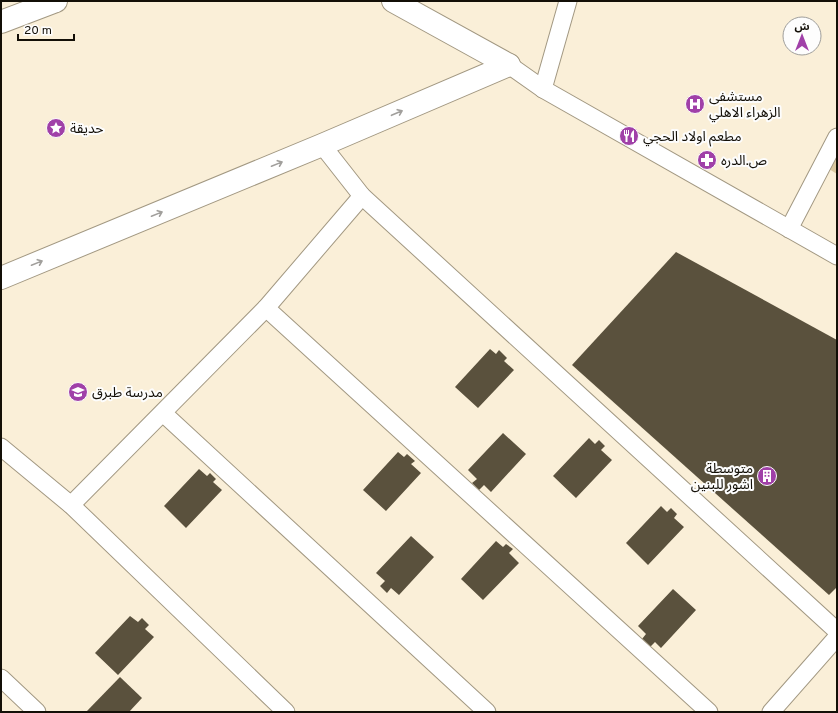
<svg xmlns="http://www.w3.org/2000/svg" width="838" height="713" viewBox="0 0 838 713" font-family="Overpass,'Noto Sans Arabic',sans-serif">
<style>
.green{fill:#dac8a0}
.building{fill:#5a513d}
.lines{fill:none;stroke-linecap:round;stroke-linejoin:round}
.street-casing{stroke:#a29882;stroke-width:19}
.secondary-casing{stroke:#a29882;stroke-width:24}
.street{stroke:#fff;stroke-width:17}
.secondary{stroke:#fff;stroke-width:22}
.oneway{stroke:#a19f9c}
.labels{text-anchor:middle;stroke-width:4;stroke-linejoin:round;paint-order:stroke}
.poi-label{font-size:14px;fill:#130f07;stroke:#fdfdfd;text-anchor:start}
</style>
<rect width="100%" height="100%" fill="#faefd8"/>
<polygon class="green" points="837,157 837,174 829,169"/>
<g class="building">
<polygon points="676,252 837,340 837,587 829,595 572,365"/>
<polygon points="490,349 496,354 499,350 507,358 504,361 514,370 478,408 455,387"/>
<polygon points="503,433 526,454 491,492 484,485 479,490 472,483 477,479 468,470"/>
<polygon points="589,438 595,444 599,440 605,446 601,450 612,460 576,498 553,476"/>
<polygon points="398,452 404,457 407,454 415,461 411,464 421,473 386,511 363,490"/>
<polygon points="199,469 207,476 210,473 216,479 213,482 222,490 186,528 164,506"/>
<polygon points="661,506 667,512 671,508 677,514 674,518 684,527 648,565 626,543"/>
<polygon points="411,536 434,557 399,595 391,588 387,593 380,586 385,581 376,573"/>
<polygon points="496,541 503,547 506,544 513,549 509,553 519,563 483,600 461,579"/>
<polygon points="673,589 696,610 661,648 655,642 650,647 642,639 646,634 638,626"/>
<polygon points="130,616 138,622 142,618 149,625 145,629 154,637 118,675 95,653"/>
<polygon points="120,677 142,698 129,712 86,712"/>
</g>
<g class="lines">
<defs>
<g id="street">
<polyline points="509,65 543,89 837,256"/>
<polyline points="543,89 568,1"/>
<polyline points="322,145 362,196 837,631"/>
<polyline points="789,229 837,137"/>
<polyline points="266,308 709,712"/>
<polyline points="163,413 487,712"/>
<polyline points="1,447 71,505 286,712"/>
<polyline points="71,505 266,308 362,196"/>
<polyline points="1,678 37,712"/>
<polyline points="771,712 837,637"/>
</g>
<g id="secondary">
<polyline points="393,1 509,65"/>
<polyline points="1,22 56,1"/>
<polyline points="1,278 322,145 509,65"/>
</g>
</defs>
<use href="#street" class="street-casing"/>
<use href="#secondary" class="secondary-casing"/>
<use href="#street" class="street"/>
<use href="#secondary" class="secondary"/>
</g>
<defs><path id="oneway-shaft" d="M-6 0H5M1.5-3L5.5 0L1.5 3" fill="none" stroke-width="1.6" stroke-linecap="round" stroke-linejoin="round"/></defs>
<g class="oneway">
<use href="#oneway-shaft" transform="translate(397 113) rotate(-23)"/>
<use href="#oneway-shaft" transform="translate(277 164) rotate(-22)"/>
<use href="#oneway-shaft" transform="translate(157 214) rotate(-22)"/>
<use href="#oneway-shaft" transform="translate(37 263) rotate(-22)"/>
</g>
<defs>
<symbol id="hospital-disc" viewBox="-11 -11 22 22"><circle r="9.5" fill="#a040a8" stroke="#fdfdfd"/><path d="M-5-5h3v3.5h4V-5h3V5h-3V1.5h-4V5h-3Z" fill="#fff"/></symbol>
<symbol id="sight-disc" viewBox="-11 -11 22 22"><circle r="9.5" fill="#a040a8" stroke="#fdfdfd"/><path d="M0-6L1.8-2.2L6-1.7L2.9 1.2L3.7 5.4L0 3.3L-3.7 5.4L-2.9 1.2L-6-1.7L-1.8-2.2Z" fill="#fff"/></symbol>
<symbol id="restaurant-disc" viewBox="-11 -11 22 22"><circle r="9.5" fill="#a040a8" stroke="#fdfdfd"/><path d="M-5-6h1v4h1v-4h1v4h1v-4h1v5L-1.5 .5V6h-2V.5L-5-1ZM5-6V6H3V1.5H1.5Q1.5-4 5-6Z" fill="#fff"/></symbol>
<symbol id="pharmacy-disc" viewBox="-11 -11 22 22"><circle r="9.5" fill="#a040a8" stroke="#fdfdfd"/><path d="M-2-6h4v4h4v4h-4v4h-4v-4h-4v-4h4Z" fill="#fff"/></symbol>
<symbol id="school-disc" viewBox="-11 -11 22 22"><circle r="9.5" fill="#a040a8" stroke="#fdfdfd"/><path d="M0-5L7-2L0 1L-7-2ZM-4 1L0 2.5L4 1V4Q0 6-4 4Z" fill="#fff"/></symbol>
<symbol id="building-disc" viewBox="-11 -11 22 22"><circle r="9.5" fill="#a040a8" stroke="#fdfdfd"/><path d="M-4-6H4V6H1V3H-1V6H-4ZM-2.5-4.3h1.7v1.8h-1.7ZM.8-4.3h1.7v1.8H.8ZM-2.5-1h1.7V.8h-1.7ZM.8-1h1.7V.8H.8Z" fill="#fff"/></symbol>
</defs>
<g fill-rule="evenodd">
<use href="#hospital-disc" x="684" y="93" width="22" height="22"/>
<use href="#sight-disc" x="45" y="117" width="22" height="22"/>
<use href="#restaurant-disc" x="618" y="125" width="22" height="22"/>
<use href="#pharmacy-disc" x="696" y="149" width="22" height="22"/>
<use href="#school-disc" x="67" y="381" width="22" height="22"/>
<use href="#building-disc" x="756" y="465" width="22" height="22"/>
</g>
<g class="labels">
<g class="poi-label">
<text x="709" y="101">مستشفى<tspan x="709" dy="16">الزهراء الاهلي</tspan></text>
<text x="70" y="133">حديقة</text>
<text x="643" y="141">مطعم اولاد الحجي</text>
<text x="721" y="165">ص.الدره</text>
<text x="92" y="397">مدرسة طبرق</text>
<text x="753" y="473" text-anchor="end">متوسطة<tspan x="753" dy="16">اشور للبنين</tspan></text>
</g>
</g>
<rect width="838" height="713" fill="none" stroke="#130f07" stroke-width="4"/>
<g transform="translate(802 36)"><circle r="19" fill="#fdfdfd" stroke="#9f9e9b"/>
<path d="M0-3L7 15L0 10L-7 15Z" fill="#a040a8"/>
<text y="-6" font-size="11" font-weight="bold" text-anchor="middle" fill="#130f07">ش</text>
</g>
<path d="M18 34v6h56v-6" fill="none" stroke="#130f07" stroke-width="2"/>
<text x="24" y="34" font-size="12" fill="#130f07" stroke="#fdfdfd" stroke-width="3" paint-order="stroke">20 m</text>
</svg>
